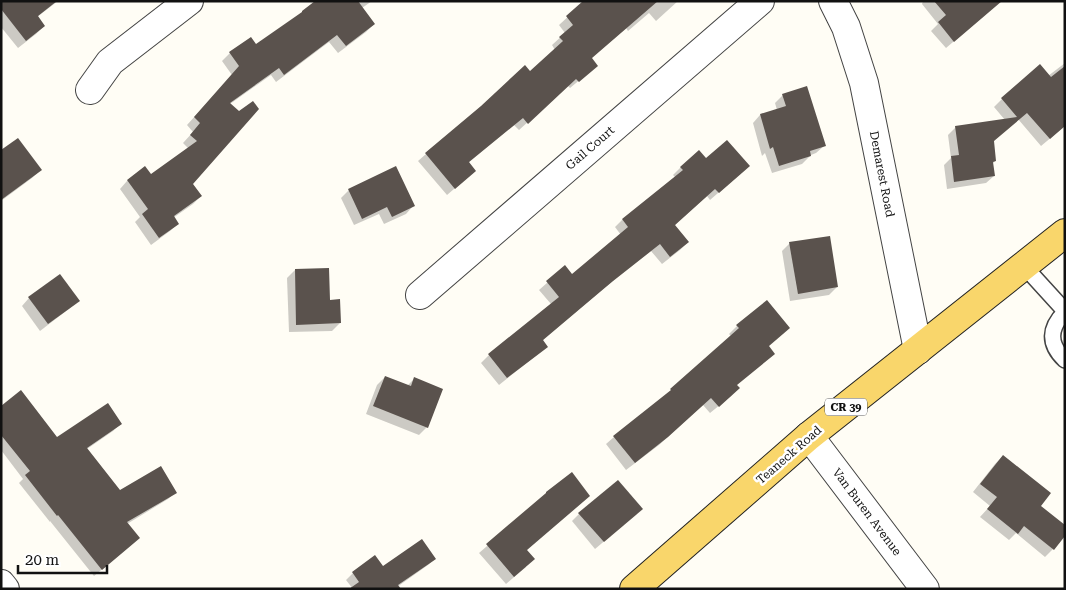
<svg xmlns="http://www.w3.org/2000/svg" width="1066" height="590" viewBox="0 0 1066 590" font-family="'Roboto Serif',serif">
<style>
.shadow{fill:#0003}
.building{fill:#5a524d}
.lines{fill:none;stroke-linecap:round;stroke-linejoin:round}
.lane-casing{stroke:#444;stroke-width:18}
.street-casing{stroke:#444;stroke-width:30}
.primary-casing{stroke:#222;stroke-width:30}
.lane{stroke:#fff;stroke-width:15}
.street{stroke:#fff;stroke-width:28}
.primary{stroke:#f9d66b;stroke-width:28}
.labels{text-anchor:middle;stroke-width:5;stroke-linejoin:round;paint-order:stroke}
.shield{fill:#fff;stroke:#585858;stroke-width:1}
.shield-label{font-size:11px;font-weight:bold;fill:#111}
.street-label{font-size:12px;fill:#111;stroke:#fff}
</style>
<rect width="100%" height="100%" fill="#fffdf5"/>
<g class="shadow">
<polygon points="7,1 58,1 37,17 44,26 36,34 18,48 1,27 1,6"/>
<polygon points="314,1 372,1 362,8 374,24 366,32 338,53 329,42 276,82 271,75 230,104 192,183 201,196 193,204 173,218 178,224 170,231 151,245 135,222 140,217 120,189 127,181 145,168 151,176 189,149 183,143 193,132 187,125 232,75 222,61 230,53 250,39 256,46 315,3"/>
<polygon points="585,1 678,1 656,21 649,13 628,31 626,28 590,59 588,73 570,88 568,86 519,130 514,125 468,163 475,171 447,195 418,161 426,154 530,72 555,50 552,45 565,33 559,25"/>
<polygon points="923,1 979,1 980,19 946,48 931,31 938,24 922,4"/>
<polygon points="1065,63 1065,126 1041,146 1018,119 992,142 995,161 992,164 994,176 986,183 947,189 944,165 951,158 948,135 956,127 1005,120 994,107 1002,99 1040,66 1048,76"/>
<polygon points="783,95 824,146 816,153 811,155 802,164 772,173 765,153 762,156 753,123 760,115 777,110 775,103"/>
<polygon points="1,152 40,170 32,178 1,201"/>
<polygon points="706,160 740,174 710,200 707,196 674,226 688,242 680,250 662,264 651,251 603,289 542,341 538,354 499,385 481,363 489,355 551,304 539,290 565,267 572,275 621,235 615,227 622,220 675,177 673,175 681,167"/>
<polygon points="349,190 413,206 406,214 384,224 379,214 354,225 341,198"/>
<polygon points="790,243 837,287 829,295 790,301 782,251"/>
<polygon points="295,270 328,301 340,323 332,331 289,332 287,278"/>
<polygon points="29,298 78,301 70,308 40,331 22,306"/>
<polygon points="767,301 768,347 736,385 731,396 710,413 703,405 659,445 626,470 606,444 614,437 663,398 731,336 729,334 737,326"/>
<polygon points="385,377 407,386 414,379 427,427 419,435 366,414 377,385"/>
<polygon points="1,408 57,439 120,424 113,431 87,449 120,491 175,493 168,499 127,524 131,545 94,576 50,521 50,522 19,483 23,479 1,450"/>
<polygon points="1003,456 1039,506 1053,549 1045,557 1016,533 1009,540 980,517 990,506 973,492 995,464"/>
<polygon points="539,501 526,550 526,567 506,584 479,553"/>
<polygon points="579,514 633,517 595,549 572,521"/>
<polygon points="374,557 383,567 435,559 428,565 397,587 353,589 346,580 353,573"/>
</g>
<g class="building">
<polygon points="1,1 57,1 38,16 45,26 26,41 1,9"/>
<polygon points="315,1 358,1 375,24 346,46 337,35 284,75 279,68 230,103 239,111 253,101 259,109 193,184 202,196 174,216 179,224 159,238 142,214 148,209 127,180 145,166 151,174 197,141 190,135 200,123 194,117 239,66 229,52 251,37 256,44 302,12 302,11"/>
<polygon points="583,1 658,1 592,58 598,66 579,82 576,79 528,124 523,118 469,162 476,171 455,189 425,153 481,106 525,65 530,71 563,41 559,37 573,25 566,16"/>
<polygon points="934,1 1002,1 954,42 938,22 946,15"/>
<polygon points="1040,64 1051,77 1065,66 1065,126 1050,139 1027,113 994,141 996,161 993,162 995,176 954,182 951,156 959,155 955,126 1017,117 1001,98"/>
<polygon points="807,86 826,146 810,151 811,156 779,166 773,147 770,149 760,114 786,106 782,94"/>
<polygon points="18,138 42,170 1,200 1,150"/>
<polygon points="727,140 750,166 719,193 715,189 675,225 689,242 670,257 660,244 613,281 543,340 548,347 507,378 488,354 559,297 546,281 565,265 572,274 628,227 622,219 683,170 680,167 699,150 706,158"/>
<polygon points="396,166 415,206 392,217 387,207 362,219 348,189"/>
<polygon points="830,236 838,287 798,294 789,242"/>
<polygon points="329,268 330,300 340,299 341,323 296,325 295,269"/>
<polygon points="60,274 80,301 48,324 28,297"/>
<polygon points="767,300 790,328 769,346 775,354 737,385 740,388 719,407 711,398 668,437 635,463 613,436 671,390 670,389 739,328 736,325"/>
<polygon points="385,376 411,386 414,377 443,389 428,428 373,406"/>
<polygon points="21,390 57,437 108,403 122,424 87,448 120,490 161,466 177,493 127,522 140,538 102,570 58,515 57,516 25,475 30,471 1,435 1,406"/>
<polygon points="1003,455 1051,493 1041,506 1065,525 1065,536 1054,550 1024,526 1018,534 987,509 997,497 980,484"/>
<polygon points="572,472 590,496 527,550 535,559 514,577 486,544 546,493 546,492"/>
<polygon points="618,480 643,509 604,542 578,513"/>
<polygon points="422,539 436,559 398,585 401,589 349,589 359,582 352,572 375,555 383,566"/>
</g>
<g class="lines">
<defs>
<g id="lane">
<polyline points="1024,266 1065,311"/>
<path d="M1065,312C1049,328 1048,344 1065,360"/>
</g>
<g id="street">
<polyline points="833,1 846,27 864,83 918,350"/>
<polyline points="90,90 110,62 189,1"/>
<polyline points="420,295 760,1"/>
<polyline points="809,436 925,589"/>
<polyline points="1,584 5,589"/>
</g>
<polyline id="primary" points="634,589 809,436 1065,233"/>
</defs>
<use href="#lane" class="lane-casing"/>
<use href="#street" class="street-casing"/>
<use href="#primary" class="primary-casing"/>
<use href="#lane" class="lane"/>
<use href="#street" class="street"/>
<use href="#primary" class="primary"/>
</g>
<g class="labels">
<rect class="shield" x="825" y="398.5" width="42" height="17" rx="4"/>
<g class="shield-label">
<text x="846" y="411">CR 39</text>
</g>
<g class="street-label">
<text transform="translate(590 148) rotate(-41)" y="4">Gail Court</text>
<text transform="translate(882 174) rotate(79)" y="4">Demarest Road</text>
<text transform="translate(789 455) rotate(-41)" y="4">Teaneck Road</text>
<text transform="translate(867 512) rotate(53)" y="4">Van Buren Avenue</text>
</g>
</g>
<rect width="1066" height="590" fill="none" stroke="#111111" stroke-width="5"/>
<path d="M18 565v8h89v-8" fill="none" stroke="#111111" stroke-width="2.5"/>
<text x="25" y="565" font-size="15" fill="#111111" stroke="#ffffff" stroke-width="4" paint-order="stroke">20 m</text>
</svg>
